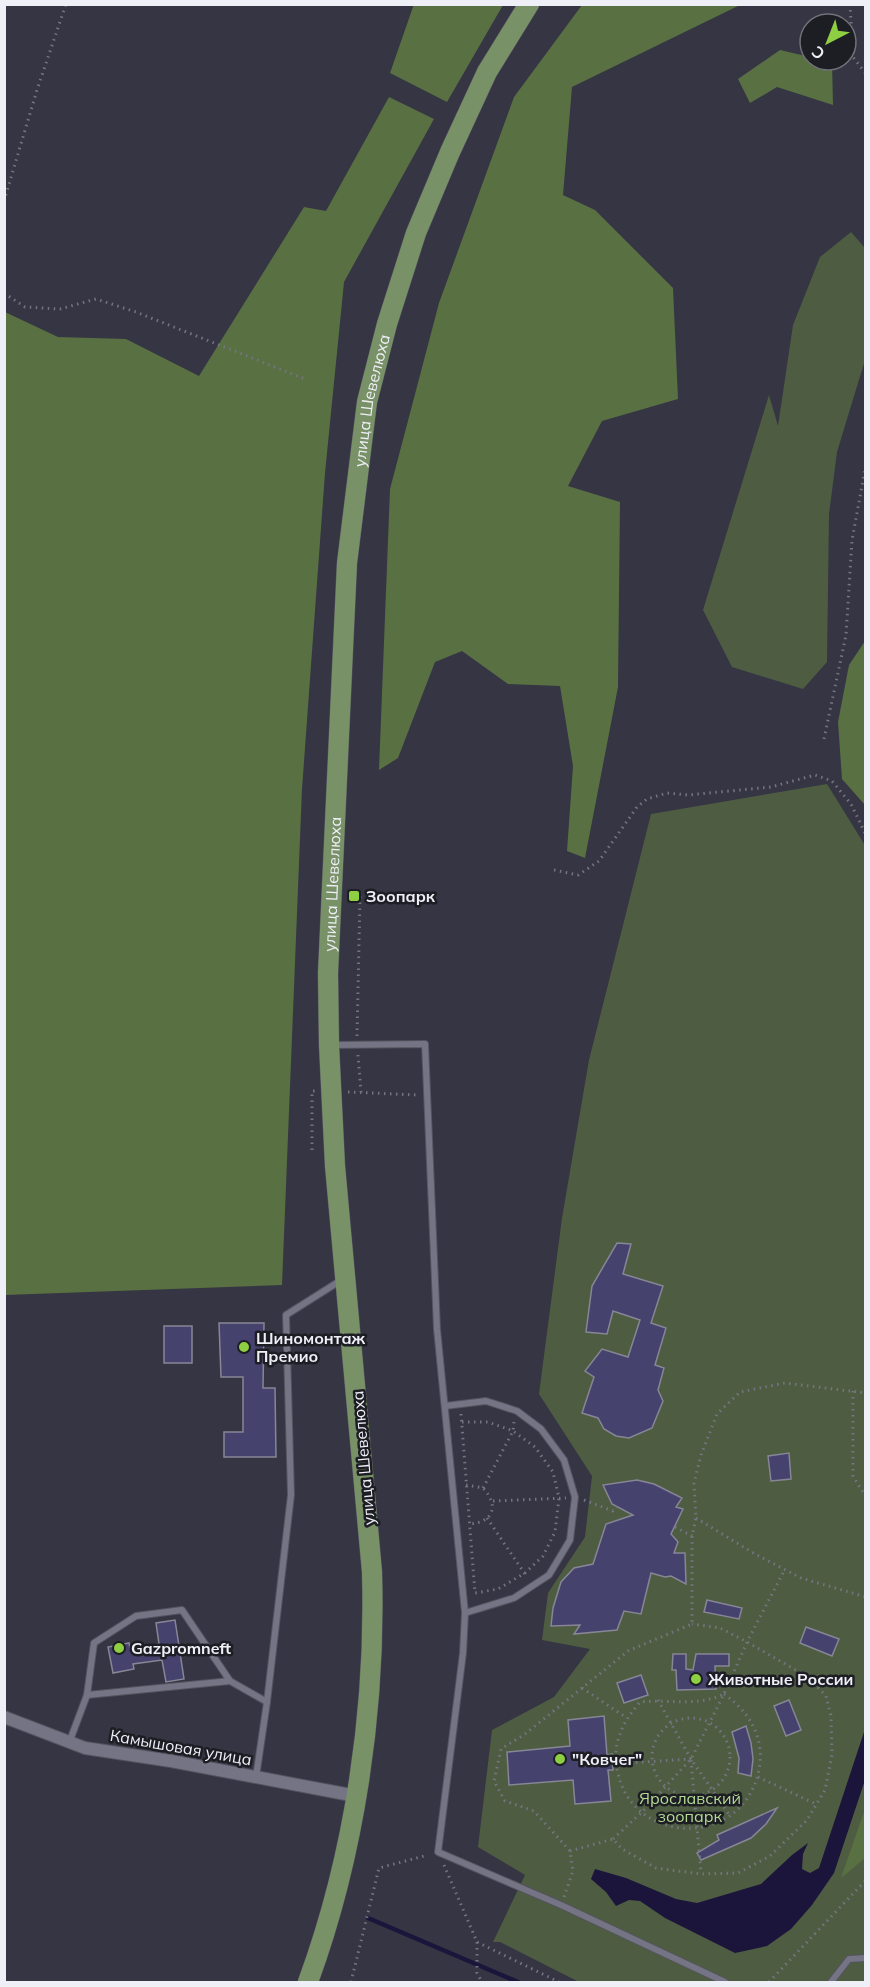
<svg xmlns="http://www.w3.org/2000/svg" width="870" height="1987" viewBox="0 0 870 1987" font-family="Mulish,sans-serif">
<style>
.green{fill:#4e5d41}
.forest{fill:#597043}
.water{fill:#1b153c}
.lines{fill:none;stroke-linecap:round;stroke-linejoin:round}
.stream{stroke:#1b153c;stroke-width:4.5}
.building{fill:#46426e;stroke:#868696;stroke-width:1.5}
.lane-casing{stroke:#54535f;stroke-width:8}
.street-casing{stroke:#54535f;stroke-width:14}
.primary-casing{stroke:#54535f;stroke-width:21}
.path{stroke:#757582;stroke-width:3;stroke-dasharray:1.5 4.5;stroke-linecap:butt}
.lane{stroke:#757485;stroke-width:6}
.street{stroke:#757485;stroke-width:12}
.primary{stroke:#799167;stroke-width:20}
.poi-dot{fill:#8ece43;stroke:#1d1d24;stroke-width:2}
.labels{text-anchor:middle;stroke-width:5;stroke-linejoin:round;paint-order:stroke}
.street-label{font-size:16px;fill:#efeff8;stroke:#1d1d24}
.poi-label{font-size:16px;font-weight:bold;fill:#efeff8;stroke:#1d1d24;text-anchor:start}
.park-label{font-size:16px;fill:#b4da93;stroke:#1d1d24}
</style>
<rect width="100%" height="100%" fill="#353543"/>
<g class="green">
<polygon points="851,232 865,248 865,360 837,452 829,514 827,662 803,689 732,667 703,610 769,395 778,426 793,325 820,257"/>
<polygon points="827,784 866,847 865,1982 579,1982 500,1942 493,1942 525,1875 478,1847 492,1730 554,1697 590,1649 542,1640 548,1593 585,1537 592,1476 539,1394 562,1218 589,1060 651,814"/>
</g>
<g class="forest">
<polygon points="414,4 503,5 447,102 390,73"/>
<polygon points="582,5 740,5 572,87 563,195 595,210 673,288 678,399 602,421 568,486 620,502 618,687 585,858 567,851 573,766 560,686 508,684 462,651 435,662 398,758 379,770 390,489 439,303 514,97"/>
<polygon points="780,50 810,57 810,60 832,62 833,105 777,87 750,103 738,79"/>
<polygon points="389,97 434,119 344,282 325,473 302,789 282,1285 5,1295 5,312 58,337 126,339 199,376 304,207 326,211"/>
<polygon points="865,641 865,805 842,779 838,722 849,665"/>
<polygon points="865,1809 865,1858 841,1878"/>
</g>
<polygon class="water" points="865,1729 865,1780 834,1873 812,1905 791,1929 767,1946 735,1953 665,1918 640,1901 629,1900 616,1906 606,1892 591,1879 595,1869 626,1878 676,1899 697,1903 761,1884 792,1855 808,1843 803,1854 802,1869 810,1873 819,1868"/>
<g class="lines">
<polyline class="stream" points="368,1918 518,1982"/>
</g>
<g class="building">
<polygon points="617,1243 631,1244 623,1274 663,1286 651,1323 666,1328 655,1365 664,1368 658,1390 663,1401 652,1428 629,1438 616,1436 604,1429 598,1418 582,1413 594,1377 585,1371 602,1349 628,1357 640,1320 613,1311 607,1334 586,1332 592,1286"/>
<polygon points="219,1323 264,1323 263,1388 275,1388 276,1457 224,1457 224,1432 243,1432 243,1377 221,1377"/>
<rect x="164" y="1326" width="28" height="37"/>
<polygon points="789,1453 791,1479 771,1481 768,1456"/>
<polygon points="637,1480 654,1484 682,1498 676,1507 683,1509 671,1534 678,1542 674,1553 685,1553 686,1584 671,1576 665,1577 651,1573 641,1614 624,1611 617,1630 574,1634 580,1625 551,1626 553,1608 561,1582 574,1568 593,1564 606,1524 633,1515 612,1504 603,1485"/>
<polygon points="707,1600 742,1608 739,1619 704,1612"/>
<polygon points="175,1620 184,1679 166,1682 162,1660 133,1664 134,1669 113,1673 108,1647 129,1643 130,1649 159,1644 156,1623"/>
<polygon points="806,1627 839,1639 832,1656 800,1643"/>
<polygon points="673,1654 686,1654 686,1669 693,1670 696,1654 729,1654 729,1666 715,1666 716,1689 677,1690 676,1670 672,1670"/>
<polygon points="641,1675 648,1695 624,1703 617,1683"/>
<polygon points="789,1700 801,1730 786,1736 774,1706"/>
<polygon points="604,1716 607,1755 612,1754 613,1770 608,1770 611,1801 575,1804 573,1780 509,1785 507,1752 570,1746 568,1720"/>
<polygon points="746,1726 751,1743 753,1759 751,1776 738,1773 739,1758 732,1732"/>
<polygon points="777,1808 766,1824 751,1838 701,1860 697,1853 719,1840 717,1835"/>
</g>
<g class="lines">
<defs>
<g id="lane">
<polyline points="333,1045 425,1044 437,1329 465,1613 463,1653 438,1852 561,1905 725,1982"/>
<polyline points="445,1406 486,1401 517,1411 541,1429 564,1460 575,1497 570,1540 549,1575 514,1598 465,1613"/>
<polyline points="87,1695 230,1681"/>
<polyline points="69,1743 87,1695 94,1643 136,1616 182,1610 230,1681 267,1702"/>
<polyline points="256,1777 267,1702 291,1495 286,1315 343,1279"/>
<polyline points="831,1982 849,1959 866,1958"/>
</g>
<polyline id="street" points="4,1717 85,1748 171,1761 356,1796"/>
<g id="primary">
<path id="s1" d="M308,1982C355,1854 376,1708 372,1572L335,1166L329,1045L328,973L347,563L367,402L387,324L416,233L450,152L487,72L529,4"/>
</g>
</defs>
<use href="#lane" class="lane-casing"/>
<use href="#street" class="street-casing"/>
<use href="#primary" class="primary-casing"/>
<g class="path">
<polyline points="850,4 853,57 866,74"/>
<polyline points="4,201 37,90 66,4"/>
<polyline points="4,293 25,307 60,309 96,299 136,312 305,379"/>
<polyline points="824,739 846,635 852,540 866,464"/>
<polyline points="554,870 578,875 599,861 637,807 647,799 667,793 688,795 771,787 815,775 832,781 851,804 866,835"/>
<polyline points="357,1036 360,896"/>
<polyline points="358,1055 361,1092"/>
<polyline points="348,1092 417,1095"/>
<polyline points="312,1150 312,1091 315,1091"/>
<polyline points="853,1391 853,1476 866,1497"/>
<polyline points="461,1414 475,1593"/>
<polyline points="462,1422 488,1422 513,1431 535,1447 553,1472 559,1498 555,1532 543,1556 525,1573 498,1589 475,1593"/>
<path d="M466,1485L483,1488C499,1505 494,1522 470,1524"/>
<polyline points="483,1488 513,1431 514,1422"/>
<polyline points="584,1500 613,1511 617,1507"/>
<polyline points="493,1501 566,1498"/>
<polyline points="487,1518 525,1574"/>
<polyline points="696,1518 755,1554 801,1578 866,1597"/>
<polyline points="675,1527 692,1536"/>
<polyline points="582,1688 627,1718"/>
<path d="M724,1694C747,1710 763,1734 760,1763C758,1781 750,1799 736,1811C696,1845 629,1827 618,1773C615,1762 615,1748 619,1737C623,1723 631,1713 640,1702C669,1699 697,1707 724,1694Z"/>
<polyline points="658,1700 691,1759 730,1816"/>
<circle cx="691" cy="1757" r="39"/>
<polyline points="691,1760 701,1873"/>
<polyline points="612,1764 691,1759"/>
<polyline points="758,1777 816,1804"/>
<polyline points="613,1839 642,1812 691,1759 724,1694 747,1642 785,1569"/>
<polyline points="570,1851 613,1839 622,1849 656,1868 701,1874 738,1873 770,1856 807,1820 825,1790 832,1755 831,1716 826,1696 808,1677 747,1642 720,1628 692,1624"/>
<polyline points="444,1865 477,1942 559,1982"/>
<polyline points="564,1897 573,1871 570,1851 534,1811 505,1801 494,1781 501,1749 525,1734 628,1651 692,1624 692,1536 696,1518 694,1483 701,1455 717,1414 740,1392 785,1383 866,1393"/>
<polyline points="477,1942 477,1973 482,1982"/>
<polyline points="351,1982 379,1868 428,1855"/>
<polyline points="769,1982 866,1880"/>
</g>
<use href="#lane" class="lane"/>
<use href="#street" class="street"/>
<use href="#primary" class="primary"/>
</g>
<g class="poi-dot">
<rect x="348" y="890" width="12" height="12" rx="3"/>
<circle cx="244" cy="1347" r="6"/>
<circle cx="119" cy="1648" r="6"/>
<circle cx="696" cy="1679" r="6"/>
<circle cx="560" cy="1759" r="6"/>
</g>
<g class="labels">
<g class="street-label">
<text dy="6" stroke="none"><textPath href="#s1" startOffset="1593">улица Шевелюха</textPath></text>
<text dy="6" stroke="none"><textPath href="#s1" startOffset="1107">улица Шевелюха</textPath></text>
<text transform="translate(363 1458) rotate(-95)" y="6">улица Шевелюха</text>
<text transform="translate(181 1747) rotate(10)" y="6">Камышовая улица</text>
</g>
<g class="poi-label">
<text x="366" y="902">Зоопарк</text>
<text x="256" y="1344">Шиномонтаж<tspan x="256" dy="18">Премио</tspan></text>
<text x="131" y="1654">Gazpromneft</text>
<text x="708" y="1685">Животные России</text>
<text x="572" y="1765">"Ковчег"</text>
</g>
<g class="park-label">
<text x="690" y="1804">Ярославский<tspan x="690" dy="18">зоопарк</tspan></text>
</g>
</g>
<rect width="870" height="1987" fill="none" stroke="#efeff8" stroke-width="12"/>
<g transform="translate(828 42) rotate(222)"><circle r="28" fill="#1d1d24" stroke="#717179" stroke-width="1.5"/>
<path d="M0-4.5L10 22L0 15L-10 22Z" fill="#8ece43"/>
<text y="-9" font-size="16" font-weight="bold" text-anchor="middle" fill="#efeff8">С</text>
</g>
</svg>
